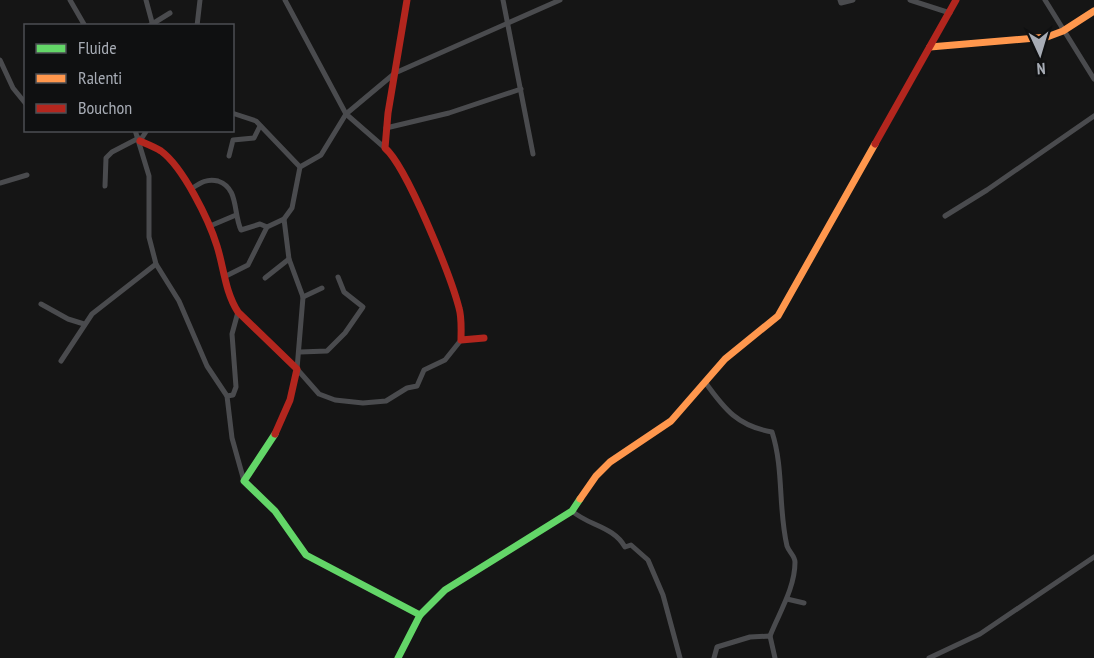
<svg xmlns="http://www.w3.org/2000/svg" width="1094" height="658" viewBox="0 0 1094 658" font-family="'PT Sans Narrow',sans-serif">
<style>
.lines{fill:none;stroke-linecap:round;stroke-linejoin:round}
.street{stroke:#4a4b4e;stroke-width:5}
.fast{stroke:#63d668;stroke-width:7}
.slow{stroke:#ff974d;stroke-width:7}
.jam{stroke:#b3261e;stroke-width:7}
</style>
<rect width="100%" height="100%" fill="#151515"/>
<g class="lines">
<g class="street">
<polyline points="70,0 85,26"/>
<polyline points="146,0 153,26"/>
<polyline points="285,0 346,114 321,155 300,167 292,208 284,219 289,259 303,297 297,369 319,394 335,400 363,403 386,401 407,388 417,386 424,370 445,360 461,340"/>
<polyline points="503,0 533,154"/>
<polyline points="840,0 841,3 853,0"/>
<polyline points="910,0 950,13"/>
<polyline points="1045,0 1094,79"/>
<polyline points="149,26 170,13"/>
<polyline points="197,26 200,0"/>
<polyline points="0,60 13,88 26,104"/>
<polyline points="232,113 256,121 300,167"/>
<polyline points="386,128 449,113 521,89"/>
<polyline points="135,130 149,176 149,237 156,264 179,301 207,366 227,396 232,438 244,481"/>
<polyline points="140,141 147,130"/>
<polyline points="385,148 346,114 395,73 560,0"/>
<polyline points="229,156 233,140 254,138 260,126"/>
<polyline points="0,183 27,175"/>
<polyline points="105,186 106,158 112,152 139,138"/>
<path d="M191,189C200,183 207,178 218,181C239,188 233,213 241,230L260,224L267,227"/>
<polyline points="945,216 987,190 1094,116"/>
<polyline points="210,226 236,215"/>
<polyline points="226,276 248,265 267,227 284,219"/>
<polyline points="265,278 289,259"/>
<polyline points="303,297 322,288"/>
<polyline points="41,304 68,319 84,324"/>
<polyline points="300,352 327,351 345,333 363,307 344,292 338,277"/>
<polyline points="61,361 92,314 156,264"/>
<path d="M705,382C725,410 738,426 772,432C784,469 778,508 787,546C789,552 795,556 795,562C795,588 779,613 770,636"/>
<polyline points="227,396 233,395 236,387 232,334 238,312"/>
<path d="M572,511C589,526 613,526 625,547L631,545L648,560L663,595L680,658"/>
<polyline points="787,599 804,603"/>
<polyline points="714,658 717,647 750,637 770,636 775,658"/>
<polyline points="929,658 980,634 1094,557"/>
</g>
<g class="fast">
<polyline points="275,434 244,481 275,511 306,555 420,615"/>
<polyline points="398,658 420,615 445,590 572,511 580,499"/>
</g>
<g class="slow">
<polyline points="930,47 1047,37 1063,31 1094,11"/>
<polyline points="580,499 596,476 610,462 671,421 725,359 778,316 875,144"/>
</g>
<g class="jam">
<path d="M407,0L388,113L385,148C407,167 451,277 459,308C462,318 461,330 461,340L484,338"/>
<path d="M140,141C147,144 155,147 161,151C183,167 209,220 217,246C224,268 225,292 238,312L297,369L290,400L275,434"/>
<polyline points="875,144 956,0"/>
</g>
</g>
<rect x="24" y="24" width="210" height="108" fill="#0f1011" stroke="#4c4e53" stroke-width="1.5"/>
<rect x="36" y="44" width="30" height="9" fill="#63d668" stroke="#4c4e53" stroke-width="1.5"/>
<text x="78" y="54" font-size="18" fill="#a7acb5">Fluide</text>
<rect x="36" y="74" width="30" height="9" fill="#ff974d" stroke="#4c4e53" stroke-width="1.5"/>
<text x="78" y="84" font-size="18" fill="#a7acb5">Ralenti</text>
<rect x="36" y="104" width="30" height="9" fill="#b3261e" stroke="#4c4e53" stroke-width="1.5"/>
<text x="78" y="114" font-size="18" fill="#a7acb5">Bouchon</text>
<g transform="translate(1040 54) rotate(176)" stroke="#0f1011" stroke-width="4.5" paint-order="stroke">
<path d="M0-4.5L10 22L0 15L-10 22Z" fill="#a7acb5"/>
<text y="-9" font-size="16" font-weight="bold" text-anchor="middle" fill="#a7acb5">N</text>
</g>
</svg>
